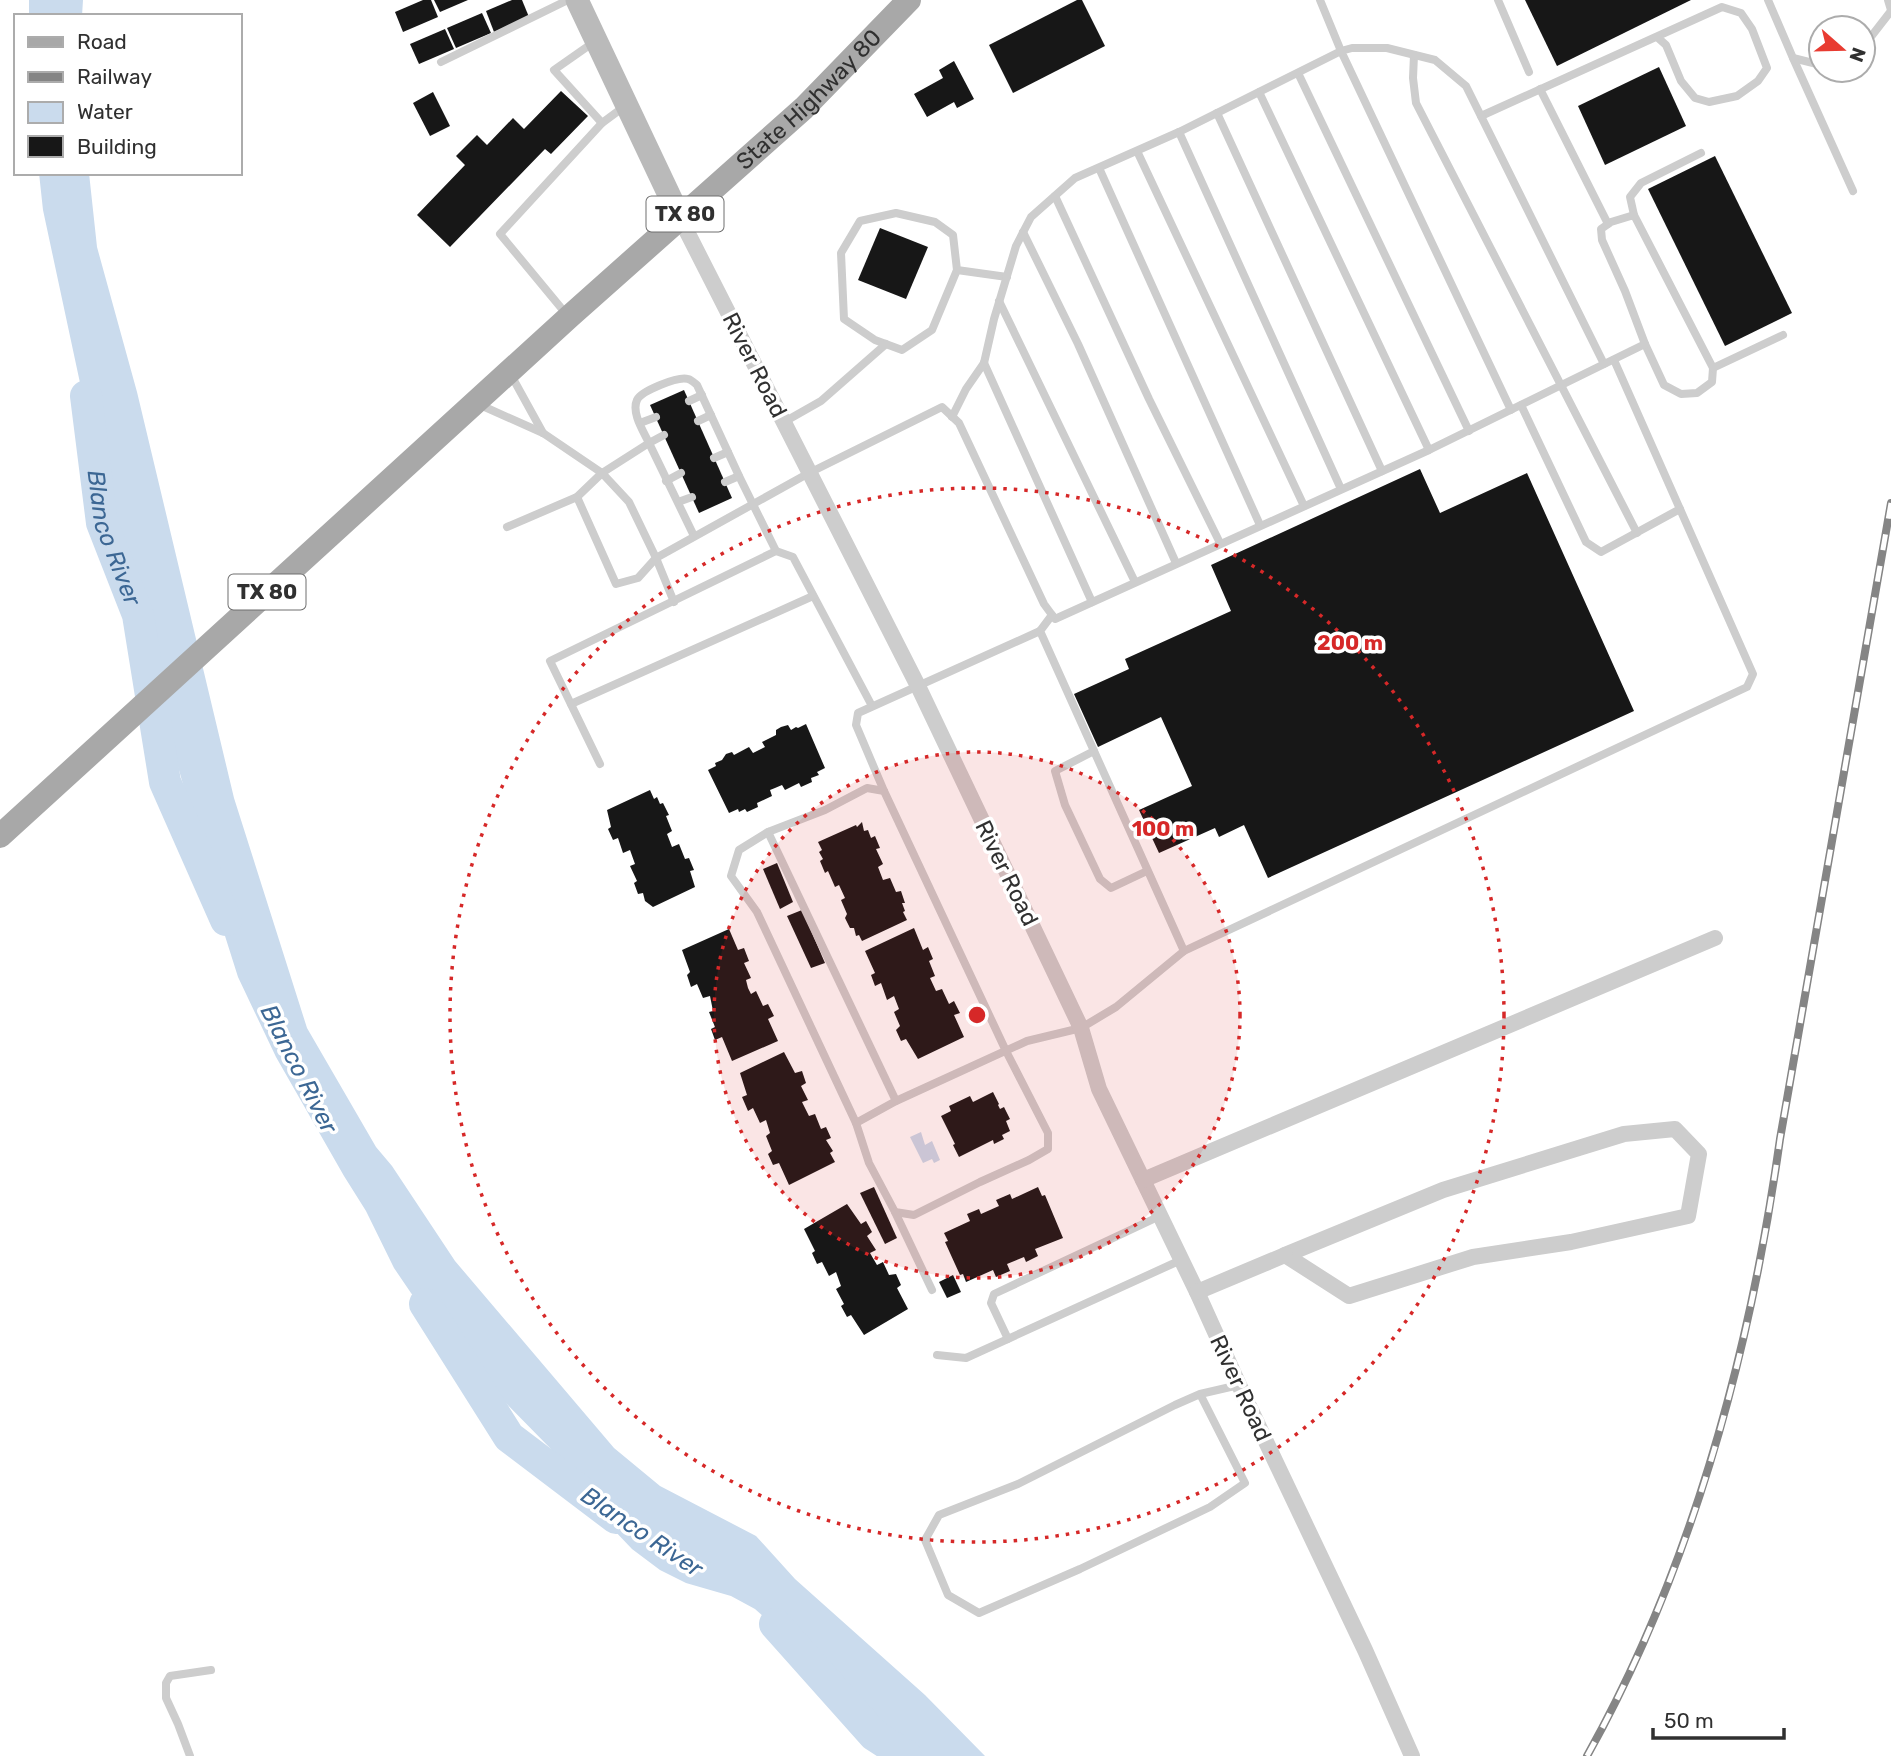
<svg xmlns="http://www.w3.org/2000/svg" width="1891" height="1756" viewBox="0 0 1891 1756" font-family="Rubik,sans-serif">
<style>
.water{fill:#cadbed}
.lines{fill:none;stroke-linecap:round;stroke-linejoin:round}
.river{stroke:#cadbed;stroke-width:32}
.building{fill:#171717}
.lane{stroke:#cdcdcd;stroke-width:8}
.street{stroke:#cdcdcd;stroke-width:16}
.secondary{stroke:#bababa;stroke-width:23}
.primary{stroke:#a8a8a8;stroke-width:24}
.rail-casing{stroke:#858585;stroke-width:8}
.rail{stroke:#fff;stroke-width:5;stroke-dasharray:16;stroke-linecap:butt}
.ring{fill:none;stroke:#d62828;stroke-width:3.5;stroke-dasharray:3.5 7}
.labels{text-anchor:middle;stroke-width:7;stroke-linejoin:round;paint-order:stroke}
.shield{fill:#fff;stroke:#6e6e6e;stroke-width:2}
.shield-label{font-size:21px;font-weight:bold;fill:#303030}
.street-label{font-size:23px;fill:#303030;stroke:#fff}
.water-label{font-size:24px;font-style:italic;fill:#3c6794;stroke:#fff}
.centre{fill:#d62828;stroke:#fff;stroke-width:3.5}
.ring-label{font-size:21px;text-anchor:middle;font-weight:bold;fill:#d62828;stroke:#fff;stroke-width:7;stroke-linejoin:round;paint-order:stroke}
</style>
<rect width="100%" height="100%" fill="#fff"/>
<g class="water">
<polygon points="29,0 83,0 82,16 29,16"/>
<polygon points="39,173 89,173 97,247 137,392 234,798 307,1028 376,1147 392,1166 455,1261 614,1448 660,1486 756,1536 795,1579 925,1695 985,1756 897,1756 869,1723 773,1625 755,1609 731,1596 686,1583 660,1570 632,1549 592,1507 550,1448 502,1399 439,1330 411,1293 394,1268 366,1211 344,1176 276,1057 238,977 213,898 202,851 163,714 130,577 107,509 43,210"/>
<polygon points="921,1132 925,1145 932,1141 940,1160 934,1163 932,1159 923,1163 910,1137"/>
</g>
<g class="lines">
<g class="river">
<path id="s1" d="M86,396L102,523L138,615L165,782L226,920"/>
<polyline points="425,1304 509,1437 616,1518"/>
<polyline points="775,1624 874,1735 906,1756"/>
</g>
</g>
<g class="building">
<polygon points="423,0 431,0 438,17 403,32 395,12"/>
<polygon points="434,0 468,0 440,12"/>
<polygon points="512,0 522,0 529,17 494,32 486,11"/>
<polygon points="1077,0 1082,0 1105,46 1013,93 989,45"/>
<polygon points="1525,0 1691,0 1557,66"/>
<polygon points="482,13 491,33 456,48 447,28"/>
<polygon points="445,29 454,49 419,64 410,44"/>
<polygon points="954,61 974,99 957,108 954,102 927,117 914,94 943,78 939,70"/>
<polygon points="1659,67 1686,126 1605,165 1578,106"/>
<polygon points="561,91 588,116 551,154 545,149 450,247 417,215 465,165 456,156 477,135 487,145 513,118 524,129"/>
<polygon points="433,92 450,126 430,136 413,103"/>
<polygon points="1715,156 1792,313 1725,346 1648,189"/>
<polygon points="880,228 928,247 906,299 858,280"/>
<polygon points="684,390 732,498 699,513 650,405"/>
<polygon points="1420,469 1440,513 1527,473 1634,711 1268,878 1244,825 1219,837 1215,828 1159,853 1139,810 1192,786 1161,717 1098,747 1074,694 1129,669 1125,659 1231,611 1211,565"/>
<polygon points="806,724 825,768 817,772 819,775 811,778 812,782 801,787 799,783 785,790 782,785 775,788 770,790 772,796 757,803 758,807 747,812 745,809 739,812 738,809 729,813 708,770 716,766 715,763 722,760 726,754 732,752 734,755 749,747 753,753 765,747 762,742 776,735 776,730 781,727 788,725 791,730 796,727 798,728"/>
<polygon points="650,790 654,799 657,797 660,804 663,803 669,815 666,816 672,831 667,834 672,847 679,844 685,859 689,858 694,870 690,871 695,887 653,907 645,901 643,893 638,894 634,883 637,881 630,866 635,864 630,850 623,853 618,838 613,840 608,829 611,827 607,810"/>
<polygon points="862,822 864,831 868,830 871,838 875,836 880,848 876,849 883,864 878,867 883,880 890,878 896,892 901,891 905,903 902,903 905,911 903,912 907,920 862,941 859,935 856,936 854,928 850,928 845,918 847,914 841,900 845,898 839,885 835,887 828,871 825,873 820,861 823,859 819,852 822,850 818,842 856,825 857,827"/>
<polygon points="777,863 793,902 780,909 763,869"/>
<polygon points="802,910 825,963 811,968 787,916"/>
<polygon points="914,928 923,950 928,947 933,959 929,961 935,976 930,978 936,991 942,989 949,1004 954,1001 960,1013 954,1015 964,1037 918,1059 906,1039 901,1041 896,1030 900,1026 894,1012 899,1009 894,996 887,1000 881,983 875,986 871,975 875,973 865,951"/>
<polygon points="729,929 738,950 744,948 749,961 744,963 751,978 746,980 748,988 751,994 756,991 763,1006 768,1004 774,1016 768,1019 778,1041 732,1061 722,1037 715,1040 711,1029 715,1027 709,1012 713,1011 710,996 703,998 697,984 691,987 687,975 690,972 682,950"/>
<polygon points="784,1052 795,1073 802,1071 806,1083 801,1086 808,1100 802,1102 809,1116 815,1114 821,1129 826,1127 831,1138 826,1140 833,1151 830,1153 835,1162 789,1185 779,1163 773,1165 768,1154 772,1151 766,1136 770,1133 766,1120 760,1123 753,1108 748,1111 742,1097 747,1095 740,1073"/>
<polygon points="993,1092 999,1104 998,1105 1000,1109 1004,1107 1010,1119 1006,1121 1010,1131 1002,1135 1004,1139 994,1144 993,1140 959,1157 953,1145 955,1144 941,1116 951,1111 949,1106 970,1096 973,1102"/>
<polygon points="874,1187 897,1238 885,1244 860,1193"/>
<polygon points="1038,1187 1042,1196 1045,1195 1063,1238 1035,1249 1038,1256 1026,1262 1024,1257 1007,1264 1010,1271 996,1277 993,1270 966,1282 963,1274 960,1275 945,1242 948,1241 944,1233 970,1221 967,1214 979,1209 981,1214 999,1206 996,1200 1010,1194 1012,1199"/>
<polygon points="847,1204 861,1224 866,1221 872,1232 867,1236 876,1250 870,1253 877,1265 883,1262 889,1275 896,1274 901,1285 897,1288 908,1309 864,1335 851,1315 847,1317 841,1306 844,1304 836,1289 841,1286 836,1272 829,1276 822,1262 817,1264 812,1253 815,1251 804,1229"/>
<polygon points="953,1275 961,1292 947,1298 939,1282"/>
</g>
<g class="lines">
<g class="lane">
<polyline points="1498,0 1529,72"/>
<polyline points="1768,0 1793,58 1821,65"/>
<polyline points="1888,0 1891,10"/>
<polyline points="594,42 554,70 602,123 625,106"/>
<polyline points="1863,47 1891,11"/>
<polyline points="1414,55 1413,78 1416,103 1637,533"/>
<polyline points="1793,58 1853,191"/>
<polyline points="441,62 568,0"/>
<polyline points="1298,73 1469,431"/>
<polyline points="1540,89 1608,224"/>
<polyline points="1259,92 1429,450"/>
<polyline points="1217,113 1382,471"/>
<polyline points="1481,116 1722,7 1741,13 1752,29 1767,68 1758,81 1737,96 1709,102 1695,98 1681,81 1666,45 1657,37"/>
<polyline points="1179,132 1341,489"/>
<polyline points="1137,151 1304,506"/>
<polyline points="1099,168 1260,525"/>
<polyline points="1055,196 1149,399 1220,543"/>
<polyline points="1634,215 1630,197 1641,183 1701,153"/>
<polyline points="1023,232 1078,344 1176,563"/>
<polyline points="957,270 932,330 902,350 875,340 844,319 841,253 860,221 896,213 935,222 953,235 957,270 1007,277"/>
<polyline points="999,301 1135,582"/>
<polyline points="567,315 500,234 602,123"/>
<polyline points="1645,344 1664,385 1681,394 1697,393 1712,382 1713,368"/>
<polyline points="984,363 1092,602"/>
<polyline points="511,375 543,433"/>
<polyline points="689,401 702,395"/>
<polyline points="478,404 543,433 602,473 629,502 656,558 674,602"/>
<polyline points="1521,405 1586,542 1601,552 1680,509"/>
<polyline points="1511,410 1341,51 1352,48 1387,48 1435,60 1466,86 1604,364"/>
<polyline points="952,417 966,389 984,363 994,319 1016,246 1031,217 1075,178 1179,132 1341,51 1320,0"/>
<polyline points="698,421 711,415"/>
<polyline points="784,422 821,401 886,344"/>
<polyline points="640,423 656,417"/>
<polyline points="664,435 649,443 694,536"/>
<polyline points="714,458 728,452"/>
<polyline points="666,481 681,473"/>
<polyline points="725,482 739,476"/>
<polyline points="577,497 616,584 638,578 656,558 809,473 942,407 959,423 1044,604 1055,619 1429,450 1645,344 1625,291 1602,240 1601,229 1611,222 1634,215 1713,368 1783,335"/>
<polyline points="678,502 692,497"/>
<path d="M507,527L577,497L602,473L649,443C644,432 631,413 637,400C641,391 678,376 688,379C690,379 696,384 697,385L739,476L776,551L550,661L600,764"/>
<polyline points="776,551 793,557 872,706"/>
<polyline points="1052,615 1040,631 1184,951 1747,687 1753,674 1614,360"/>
<polyline points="571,704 813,596"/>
<polyline points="1094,751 1055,771 1065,805 1100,879 1111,888 1147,871"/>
<polygon points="867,788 884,791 1006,1051 1048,1133 1048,1149 1029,1160 980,1182 914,1215 895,1212 869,1163 856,1123 757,912 731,876 739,850 768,832 825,810"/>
<polyline points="884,791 856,725 858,713 1040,631"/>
<polyline points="768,832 896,1101"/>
<polyline points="856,1123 896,1101 1027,1041 1081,1028 1116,1007 1184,951"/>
<polyline points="895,1212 932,1290"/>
<polyline points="1008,1339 991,1303 994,1294 1160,1216"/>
<polyline points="937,1355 966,1358 1181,1260"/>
<polyline points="1200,1394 1245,1483 1210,1507 1080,1569 979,1613 948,1595 925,1540 939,1515 1018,1484 1175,1405 1200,1394 1239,1385"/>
<polyline points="190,1756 178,1724 166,1698 166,1683 170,1676 211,1670"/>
</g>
<g class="street">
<polyline points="680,218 918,686 1081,1028 1099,1089 1197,1292 1239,1385 1365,1650 1412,1756"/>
<polygon points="1675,1129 1699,1154 1688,1216 1571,1242 1473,1257 1349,1296 1285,1255 1443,1190 1624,1134"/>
<polyline points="1143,1180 1715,938"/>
<polyline points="1197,1292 1285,1255"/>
</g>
<polyline class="secondary" points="577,0 680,218"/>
<path class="primary" id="s2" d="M0,836L569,317L804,108L909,0"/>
<defs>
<path id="rail" d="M1587,1756C1693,1566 1750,1354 1780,1139L1891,503"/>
</defs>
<use href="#rail" class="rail-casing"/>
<use href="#rail" class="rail"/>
</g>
<circle cx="977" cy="1015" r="263" fill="#d62828" fill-opacity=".12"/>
<g class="ring">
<circle cx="977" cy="1015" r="263"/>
<circle cx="977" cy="1015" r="527"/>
</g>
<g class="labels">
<g class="shield">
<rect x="646.5" y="196.5" width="77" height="35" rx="5"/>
<rect x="228.5" y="574.5" width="77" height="35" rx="5"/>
</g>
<g class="shield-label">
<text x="685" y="221">TX 80</text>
<text x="267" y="599">TX 80</text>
</g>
<g class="street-label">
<text dy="8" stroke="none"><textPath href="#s2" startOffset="1094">State Highway 80</textPath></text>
<text transform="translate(755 365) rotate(63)" y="8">River Road</text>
<text transform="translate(1007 873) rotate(64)" y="8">River Road</text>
<text transform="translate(1241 1388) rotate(65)" y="8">River Road</text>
</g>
<g class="water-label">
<text dy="8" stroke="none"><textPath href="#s1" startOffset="145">Blanco River</textPath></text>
<text transform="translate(299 1069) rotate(63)" y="8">Blanco River</text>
<text transform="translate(642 1532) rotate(34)" y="8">Blanco River</text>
</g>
</g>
<circle cx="977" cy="1015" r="10" class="centre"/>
<g class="ring-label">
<text x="1350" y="650">200 m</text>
<text x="1163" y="836">100 m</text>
</g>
<rect x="14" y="14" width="228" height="161" fill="#ffffff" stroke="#acacac" stroke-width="2"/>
<rect x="28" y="37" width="35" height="10" fill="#a8a8a8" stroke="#acacac" stroke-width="2"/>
<text x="77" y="49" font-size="21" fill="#303030">Road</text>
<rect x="28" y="72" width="35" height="10" fill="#858585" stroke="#acacac" stroke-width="2"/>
<text x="77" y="84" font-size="21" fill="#303030">Railway</text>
<rect x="28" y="102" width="35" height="21" fill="#cadbed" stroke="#acacac" stroke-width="2"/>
<text x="77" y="119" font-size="21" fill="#303030">Water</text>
<rect x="28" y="136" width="35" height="21" fill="#171717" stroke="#acacac" stroke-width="2"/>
<text x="77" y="154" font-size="21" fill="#303030">Building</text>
<g transform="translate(1842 49) rotate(110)"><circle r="33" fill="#ffffff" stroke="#acacac" stroke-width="2"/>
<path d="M0-5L12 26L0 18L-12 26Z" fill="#e83b31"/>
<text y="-10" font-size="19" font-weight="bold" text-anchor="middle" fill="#303030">N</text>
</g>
<path d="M1653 1728v10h131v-10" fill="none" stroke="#303030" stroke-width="3.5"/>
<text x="1664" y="1728" font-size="21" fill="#303030" stroke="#ffffff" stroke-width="5" paint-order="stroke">50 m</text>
</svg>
